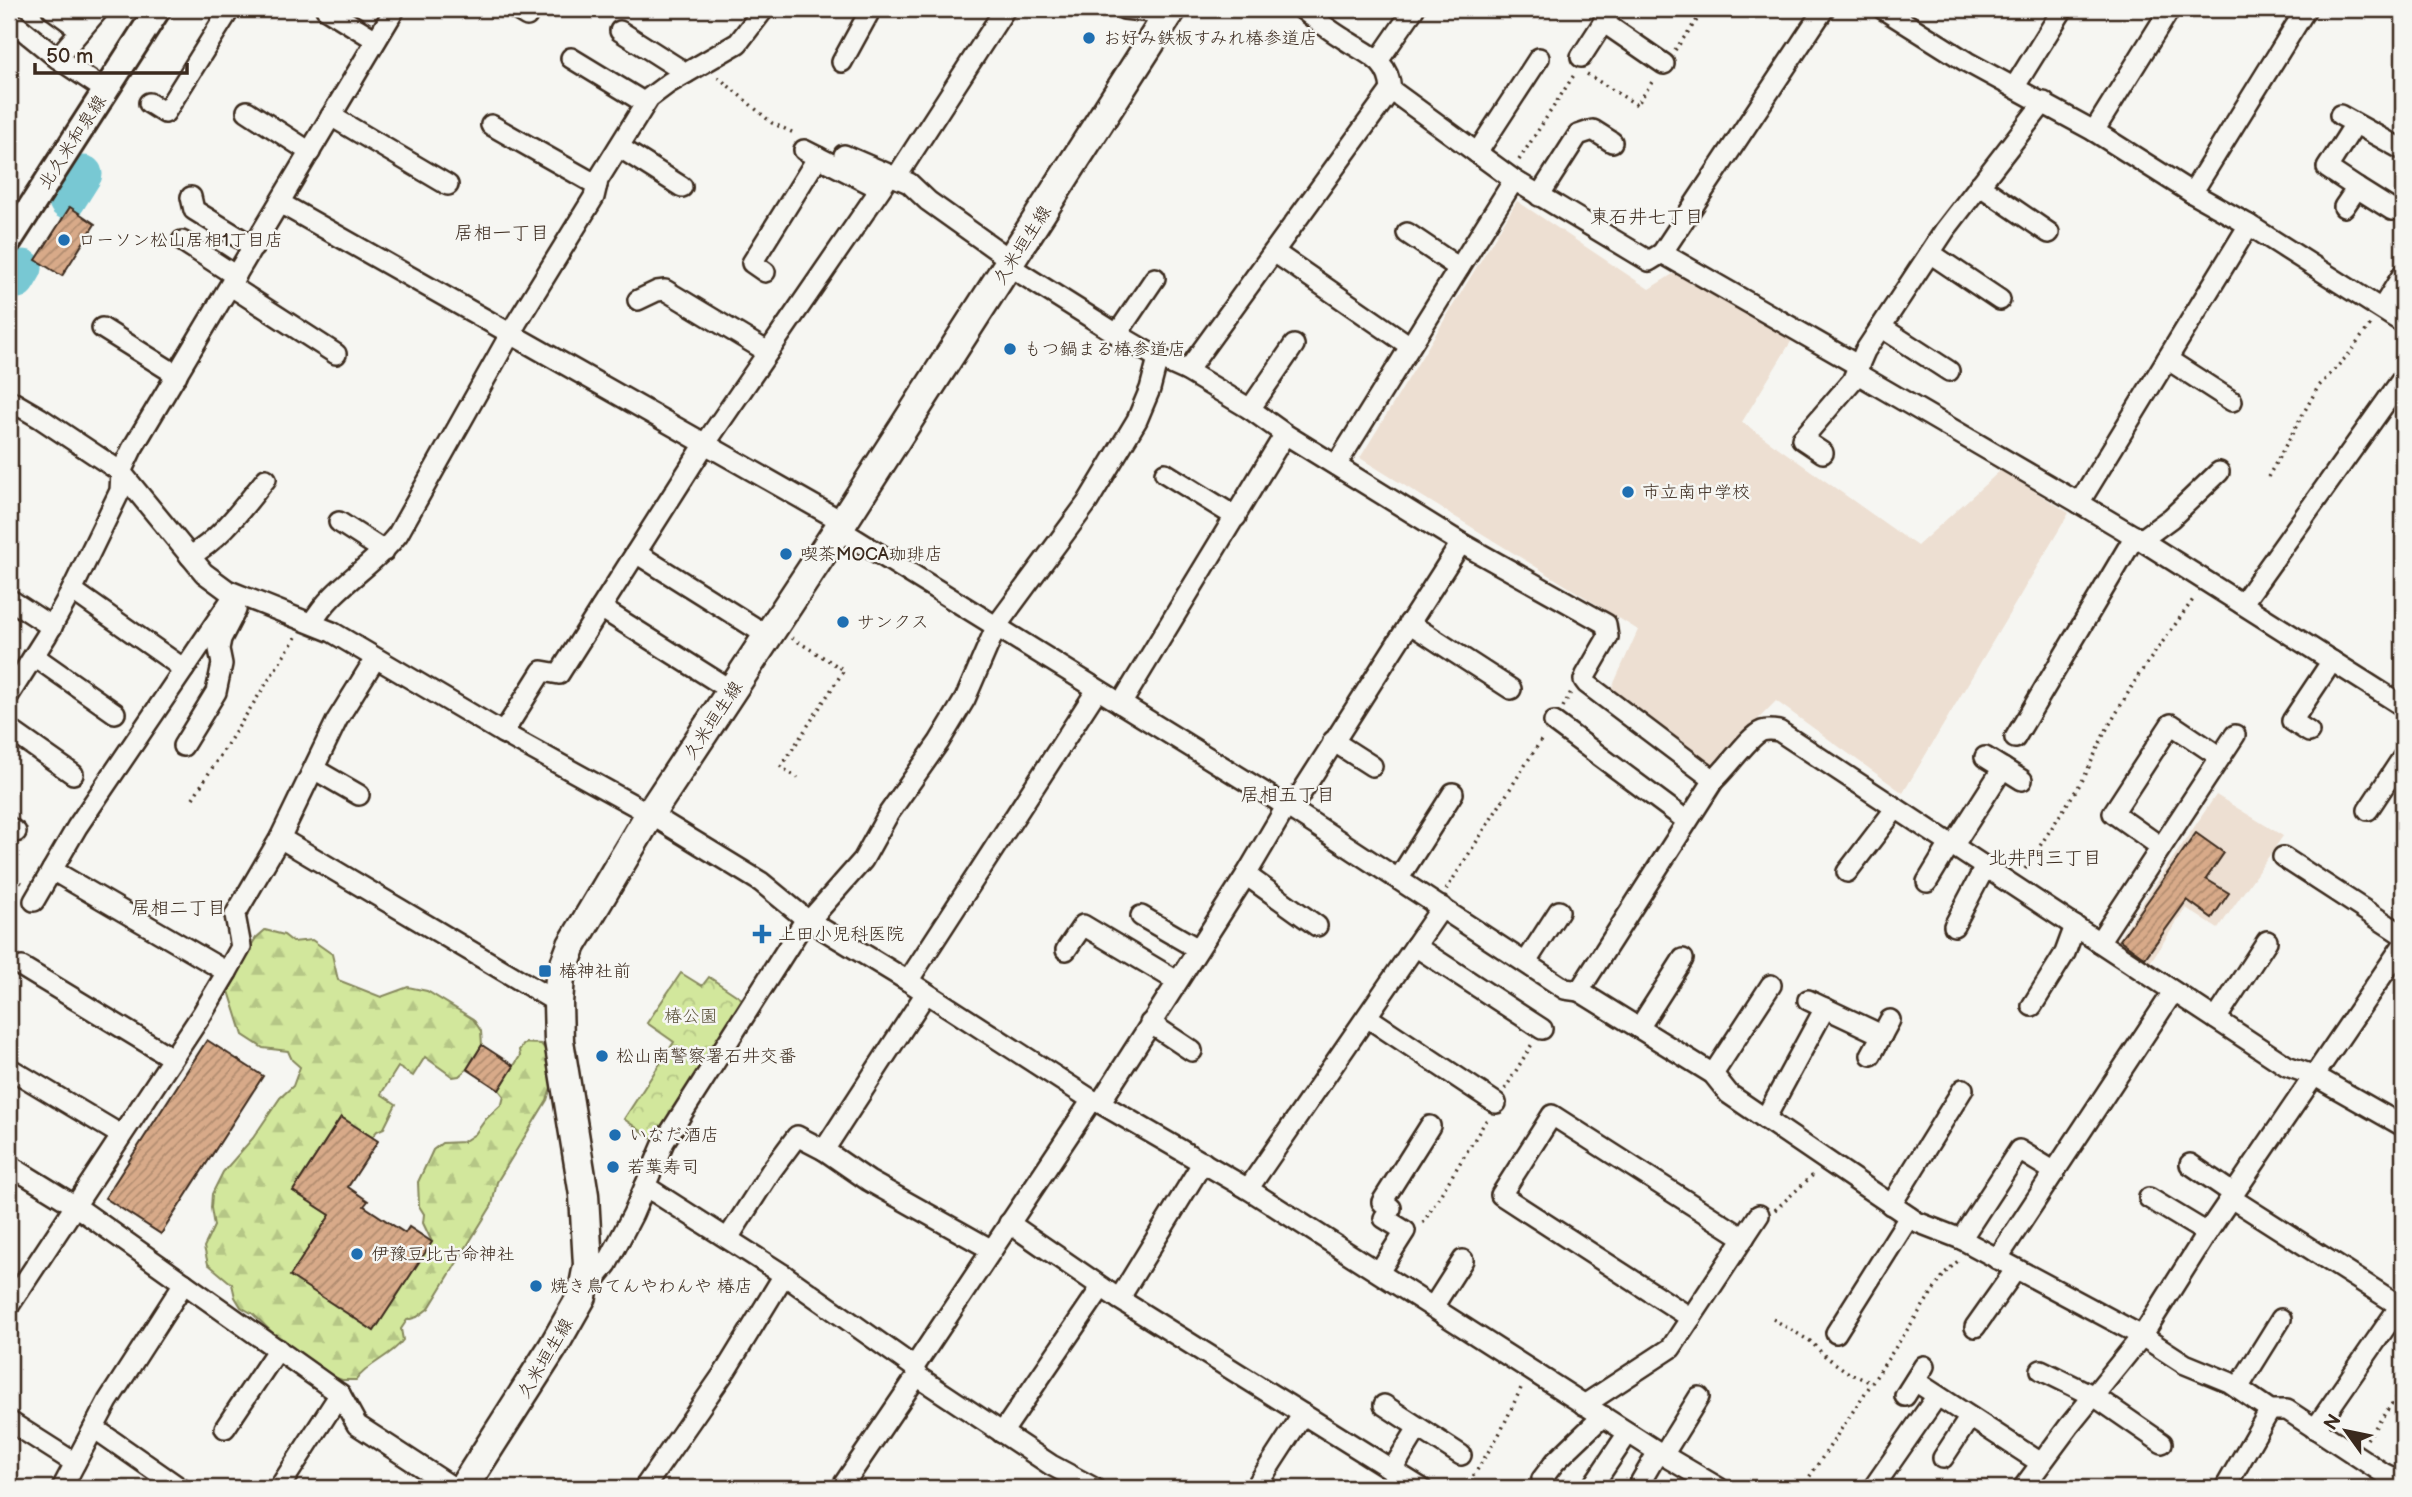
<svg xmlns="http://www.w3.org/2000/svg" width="2412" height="1497" viewBox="0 0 2412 1497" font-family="'Balsamiq Sans','Klee One',sans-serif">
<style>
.built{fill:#eddfd2}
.forest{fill:url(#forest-firs);stroke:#86885d;stroke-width:2}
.park{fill:url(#park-crowns);stroke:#86885d;stroke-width:2}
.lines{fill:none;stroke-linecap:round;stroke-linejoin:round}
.river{stroke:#78c8d3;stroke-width:37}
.building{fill:url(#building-hatch);stroke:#3b2a1e;stroke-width:2}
.minor-casing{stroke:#3b2a1e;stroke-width:24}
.tertiary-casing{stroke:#3b2a1e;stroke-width:30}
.secondary-casing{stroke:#3b2a1e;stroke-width:33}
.path{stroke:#3b2a1e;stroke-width:3.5;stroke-dasharray:2 5;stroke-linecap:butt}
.minor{stroke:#f6f6f2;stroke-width:19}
.tertiary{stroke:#f6f6f2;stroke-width:24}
.secondary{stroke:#f6f6f2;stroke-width:28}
.poi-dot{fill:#1f6fb2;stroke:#f6f6f2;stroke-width:2.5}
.labels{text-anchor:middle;stroke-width:5;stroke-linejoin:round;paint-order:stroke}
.poi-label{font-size:18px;fill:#3b2a1e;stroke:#f6f6f2;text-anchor:start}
.street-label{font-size:18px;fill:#3b2a1e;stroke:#f6f6f2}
.park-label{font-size:18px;fill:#595037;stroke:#f6f6f2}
.neighbourhood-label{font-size:19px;fill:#3b2a1e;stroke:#f6f6f2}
</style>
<defs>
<pattern id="forest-firs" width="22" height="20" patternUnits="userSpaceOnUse" patternTransform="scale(1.75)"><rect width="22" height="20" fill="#d2e79c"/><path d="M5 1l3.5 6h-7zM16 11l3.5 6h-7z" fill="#b5c686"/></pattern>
<pattern id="park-crowns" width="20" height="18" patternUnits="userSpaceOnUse" patternTransform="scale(1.75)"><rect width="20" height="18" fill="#d2e79c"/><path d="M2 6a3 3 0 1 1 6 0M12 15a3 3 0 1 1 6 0" fill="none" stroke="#b5c686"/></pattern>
<pattern id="building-hatch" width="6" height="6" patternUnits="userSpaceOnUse" patternTransform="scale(1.75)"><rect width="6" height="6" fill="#d8aa89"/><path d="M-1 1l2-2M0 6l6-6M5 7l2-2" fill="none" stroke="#b08b6f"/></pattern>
</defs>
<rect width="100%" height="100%" fill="#f6f6f2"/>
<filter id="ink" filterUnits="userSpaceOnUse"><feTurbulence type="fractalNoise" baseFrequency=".0143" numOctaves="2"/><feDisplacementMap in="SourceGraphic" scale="14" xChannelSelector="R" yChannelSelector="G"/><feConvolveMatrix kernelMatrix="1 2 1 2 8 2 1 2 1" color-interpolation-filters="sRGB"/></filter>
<g filter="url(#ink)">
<g class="built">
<polygon points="1517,201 1649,289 1676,272 1792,340 1742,422 1917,546 2001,470 2069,513 1903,793 1776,701 1710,768 1610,692 1638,630 1360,458"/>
<polygon points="2216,795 2283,836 2218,929 2186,908 2147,967 2114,945"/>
</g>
<path class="forest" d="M265,930L284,935L293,942L312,940L332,954L338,980L381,997L408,987L427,991L473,1019L481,1031L482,1045L467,1069L459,1076L453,1077L425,1057L413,1076L398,1067L381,1094L396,1104L384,1128L377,1131L372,1137L341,1117L293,1191L330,1215L374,1330L432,1242L423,1223L424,1214L419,1206L418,1182L427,1163L433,1150L442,1143L463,1142L475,1134L486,1119L502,1104L504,1096L499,1090L520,1056L519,1050L525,1043L541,1044L548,1052L553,1081L547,1100L497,1182L492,1205L429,1308L417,1317L407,1320L401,1329L403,1340C391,1357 369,1362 356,1380H342L331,1376L279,1339L253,1314L241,1307L235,1297L232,1284L208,1264L204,1247L214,1226L211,1208L212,1194L223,1172L253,1138L280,1098L293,1086L300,1067L292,1060L288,1051L263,1048L243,1035L229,991L235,970L256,938Z"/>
<polygon class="park" points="681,973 702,986 709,977 745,1001 654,1140 624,1119 674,1042 647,1023"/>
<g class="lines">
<g class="river">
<polyline points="67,201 84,174"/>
<polyline points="17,280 24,268"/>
</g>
</g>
<g class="building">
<polygon points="70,207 95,224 62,276 36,260"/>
<polygon points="2196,833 2224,853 2206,879 2229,893 2212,918 2187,900 2145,958 2120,940"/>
<polygon points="207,1040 263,1076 161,1234 105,1198"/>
<polygon points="482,1045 514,1066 499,1090 467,1069"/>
<polygon points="341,1117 378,1141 348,1187 368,1201 364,1206 405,1233 409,1227 432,1242 374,1331 290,1276 330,1215 293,1191"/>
</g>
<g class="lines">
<defs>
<g id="minor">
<polyline points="52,9 81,30"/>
<polyline points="326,9 376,40"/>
<polyline points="515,9 527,16"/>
<polyline points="1124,9 1169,14 1177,10"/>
<path d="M1302,9C1315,19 1329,30 1344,39C1366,54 1389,59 1391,90L1514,180"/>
<polyline points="1883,9 1967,62 2094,131 2192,193 2249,225 2403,323"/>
<polyline points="9,19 57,58 105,90"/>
<polyline points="1603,22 1664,64"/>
<polyline points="620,31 686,73"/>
<polyline points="1581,57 1612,9"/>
<polyline points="57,58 99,9"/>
<polyline points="571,58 645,103"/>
<polyline points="1378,61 1414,9"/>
<polyline points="842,62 871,9"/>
<polyline points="2015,86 2063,9"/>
<polyline points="149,103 165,113 230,9"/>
<polyline points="247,111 310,152"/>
<polyline points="2340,115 2403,150"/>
<polyline points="331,116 448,185"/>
<polyline points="491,125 597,185"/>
<polyline points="2094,131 2170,9"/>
<polyline points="619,147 682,187"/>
<polyline points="804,150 879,188"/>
<polyline points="1477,153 1539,58"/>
<polyline points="844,155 909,183 928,201 1012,261"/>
<polyline points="897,176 1005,9"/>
<polyline points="1979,185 2049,233"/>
<polyline points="2357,188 2392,210"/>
<polyline points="2192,193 2306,9"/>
<polyline points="1539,196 1578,135 1593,130 1612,142"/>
<polyline points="191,197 194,210 254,247"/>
<polyline points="280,203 843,522"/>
<polyline points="2344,207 2357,188 2327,168 2355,124"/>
<polyline points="2249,225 2079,503 2141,540 2403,706"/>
<polyline points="1407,233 1459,268"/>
<polyline points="182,241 236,276"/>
<polyline points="1274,252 1410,346"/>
<polyline points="1662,253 1859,366"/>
<polyline points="1930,253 2000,300"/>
<polyline points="1009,266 1117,334 1158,358 1187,371 1250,409 1285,434 1461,543 1606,624 1608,637 1586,675 1584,680 1587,684 1714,780"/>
<polyline points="765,272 752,263 818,157"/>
<polyline points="231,286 336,354"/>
<polyline points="638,300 657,291 665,290 768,352"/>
<polyline points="2382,308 2403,274"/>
<polyline points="1881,327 1949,371"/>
<polyline points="102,328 177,375"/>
<polyline points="1117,334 1155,278"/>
<polyline points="2167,359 2232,401"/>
<polyline points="1187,371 1391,90"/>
<polyline points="1856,373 2079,503"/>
<polyline points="9,400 40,418 121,472 204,573 227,590 332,632 503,733 650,814 761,882 806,919 908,981 1092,1100 1100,1103 1248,1189 1663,1455 1719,1488"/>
<polyline points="1250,409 1294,345"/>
<polyline points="1823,453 1802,439 1852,381 1865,351 1945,230 2044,102"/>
<polyline points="1337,464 1514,180 1649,261 1662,253 1824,9"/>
<polyline points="1165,473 1236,517"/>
<polyline points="339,522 384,551"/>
<path d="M839,529L1291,809L1565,989L1579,991L1714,780C1727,769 1749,736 1762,731C1768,729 1773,730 1779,731L2287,1066L2315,1076L2403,1126"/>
<polyline points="2141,540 2171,518 2219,472"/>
<polyline points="636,553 768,636"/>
<path d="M190,556C222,538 243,507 266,479"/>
<polyline points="72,590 184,669"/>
<polyline points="9,599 52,627"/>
<polyline points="2242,604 2403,378"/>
<polyline points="601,608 732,691"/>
<path d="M312,623C333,586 373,567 398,534L517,322L594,197L598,180L649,98L669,83L738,43L764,9"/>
<polyline points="1409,623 1511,689"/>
<polyline points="34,656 115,713"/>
<polyline points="9,695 47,635 72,590 120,491 121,472 132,449 395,9"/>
<polyline points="1121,704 1285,434"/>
<polyline points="1554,722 1687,821"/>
<polyline points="9,729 73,774"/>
<polyline points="2309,732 2292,721 2332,661"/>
<polyline points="503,733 542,671 559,674 705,444 890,175"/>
<polyline points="2015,738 2135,536"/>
<polyline points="1333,741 1372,766"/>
<polyline points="183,746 216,692 222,664 219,649 221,639 236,610"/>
<polyline points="1985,757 2022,780"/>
<polyline points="314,769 359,795"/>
<polyline points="1291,809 1461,543"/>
<polyline points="2368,810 2403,757"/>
<polyline points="9,827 16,832"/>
<polyline points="280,838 558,1003"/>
<polyline points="1953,846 2003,768"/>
<polyline points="2161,847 2113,813 2171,724 2220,757"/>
<polyline points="2283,857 2403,935"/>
<polyline points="52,870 227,972"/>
<polyline points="1847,872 1896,808"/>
<polyline points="1246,875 1317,926"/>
<polyline points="1399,878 1453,793"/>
<polyline points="1927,882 1950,844"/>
<polyline points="34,901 77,827 235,594"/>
<polyline points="1141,916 1198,949"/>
<polyline points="809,921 863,860 889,813 939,742 965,699 997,625 1087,503 1137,420 1150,389 1158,358"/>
<polyline points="1954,926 1985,867"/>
<polyline points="2099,942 2235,735"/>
<polyline points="1415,946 1542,1029"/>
<polyline points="1066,950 1083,925 1177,981"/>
<polyline points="1526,962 1559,911"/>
<polyline points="22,967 172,1058"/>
<polyline points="908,981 1097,690"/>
<polyline points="1579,991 1713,1074 1729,1094 1917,1222 1961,1239 2142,1336 2185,1364 2229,1382 2270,1410 2287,1410 2383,1473 2403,1483"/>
<polyline points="1808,1000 1882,1035"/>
<polyline points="2032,1006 2065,953 2075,926"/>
<polyline points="1367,1017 1496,1103"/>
<polyline points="2216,1019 2267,941"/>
<polyline points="1150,1023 1192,1051"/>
<polyline points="1639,1028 1683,959"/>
<polyline points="1871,1055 1890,1020"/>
<polyline points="9,1068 121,1135"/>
<polyline points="1713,1074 1771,985"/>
<polyline points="1100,1103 1246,875 1286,807"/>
<polyline points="1765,1119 1825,1008"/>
<polyline points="824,1150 869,1181 992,1250"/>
<polyline points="2190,1164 2234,1194"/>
<polyline points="9,1165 74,1205 340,1394 357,1425 454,1488"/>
<polyline points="645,1186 784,1275 914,1367"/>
<polyline points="1248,1189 1442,907"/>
<polyline points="2149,1198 2207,1233"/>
<polyline points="2231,1198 2400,1306 2315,1429"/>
<polyline points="1891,1205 1963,1089"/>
<polyline points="1009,1223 1119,1299 1421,1488"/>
<polyline points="728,1238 771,1171 797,1136 824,1150 926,993"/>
<polyline points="1961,1239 2019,1150 2055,1172"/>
<polyline points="1997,1259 2173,992"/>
<polyline points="1379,1272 1405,1231 1384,1218 1391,1208 1382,1202 1430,1126"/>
<polyline points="585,1292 607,1264 633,1214 664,1142 806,919"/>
<polyline points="1119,1299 1203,1162"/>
<polyline points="9,1306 202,1014 227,972 241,947 235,915 280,838 337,720 375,659"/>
<polyline points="1433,1307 1463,1260"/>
<polyline points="1691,1318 1501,1195 1552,1115 1744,1238"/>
<polyline points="1975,1327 2016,1269"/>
<polyline points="1836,1333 1909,1217"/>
<polyline points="2041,1370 2094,1396 2162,1443"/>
<polyline points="917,1376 1051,1465 1094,1488"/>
<polyline points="1915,1381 2041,1463"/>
<polyline points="2238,1388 2281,1319"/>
<polyline points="1905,1396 1924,1366"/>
<polyline points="1384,1405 1461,1455"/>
<polyline points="1584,1405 1671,1348 1759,1215"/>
<polyline points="9,1421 75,1463"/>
<polyline points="94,1428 180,1488"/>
<polyline points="225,1428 278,1349"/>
<polyline points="1002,1433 1101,1288"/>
<polyline points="1663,1455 1699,1397"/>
<polyline points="1943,1458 1970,1417"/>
<polyline points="1392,1470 1418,1428"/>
<polyline points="1542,1479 1555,1462 1603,1416"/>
<polyline points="62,1488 108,1401 184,1283"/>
<polyline points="279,1488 340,1394"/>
<polyline points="644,1488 726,1370 784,1275"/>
<polyline points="841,1488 917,1376 914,1367 1092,1100"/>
<polyline points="1255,1488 1303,1414"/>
<polyline points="1591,1488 1628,1433"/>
<polyline points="1637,1488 1658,1452"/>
<polyline points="1873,1488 1937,1396"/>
<polyline points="2023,1488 2069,1426 2142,1336 2207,1233 2403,945"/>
<polyline points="2225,1488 2270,1410"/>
</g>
<polyline id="tertiary" points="9,241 158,9"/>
<polyline id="secondary" points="463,1488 553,1347 582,1296 588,1265 584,1195 559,1041 558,1003 560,977 572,945 650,814 843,522 1172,9"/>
</defs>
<use href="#minor" class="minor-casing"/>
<use href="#tertiary" class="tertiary-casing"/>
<use href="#secondary" class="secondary-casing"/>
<g class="path">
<polyline points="1675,50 1705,9"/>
<polyline points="1587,74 1637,105 1654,79"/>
<polyline points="718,77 772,123 796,134"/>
<polyline points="1519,160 1574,75"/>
<polyline points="2268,477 2318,387 2349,354 2370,325"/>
<polyline points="792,638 844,670 781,767 798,778"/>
<polyline points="1563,707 1571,692"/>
<polyline points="193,798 296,637"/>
<polyline points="2025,869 2084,778 2104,734 2138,676 2195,597"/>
<polyline points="9,875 22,883"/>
<polyline points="1446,890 1543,737"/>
<polyline points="1505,1089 1532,1044"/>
<polyline points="1775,1210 1813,1175"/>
<polyline points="1423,1223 1487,1119"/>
<polyline points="1773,1319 1810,1341 1826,1357 1849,1373 1872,1383"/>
<polyline points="2367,1439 2403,1388"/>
<polyline points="1466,1488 1501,1431 1522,1386"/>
<polyline points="1802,1488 1945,1273 1959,1260"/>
</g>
<use href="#minor" class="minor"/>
<use href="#tertiary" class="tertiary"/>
<use href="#secondary" class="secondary"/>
</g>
</g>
<g class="poi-dot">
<circle cx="1089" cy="38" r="7"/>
<circle cx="64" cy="240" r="7"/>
<circle cx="1010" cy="349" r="7"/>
<circle cx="1628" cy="492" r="7"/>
<circle cx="786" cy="554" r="7"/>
<circle cx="843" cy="622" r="7"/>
<path d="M758.5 923.5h7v7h7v7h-7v7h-7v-7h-7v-7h7z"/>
<rect x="538" y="964" width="14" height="14" rx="3.5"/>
<circle cx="602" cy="1056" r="7"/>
<circle cx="615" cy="1135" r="7"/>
<circle cx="613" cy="1167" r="7"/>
<circle cx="357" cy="1254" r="7"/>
<circle cx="536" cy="1286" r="7"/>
</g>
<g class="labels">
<g class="poi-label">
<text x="1103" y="44">お好み鉄板すみれ椿参道店</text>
<text x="78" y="246">ローソン松山居相1丁目店</text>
<text x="1024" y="355">もつ鍋まる椿参道店</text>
<text x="1642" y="498">市立南中学校</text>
<text x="800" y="560">喫茶MOCA珈琲店</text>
<text x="857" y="628">サンクス</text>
<text x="778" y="940">上田小児科医院</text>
<text x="559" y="977">椿神社前</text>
<text x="616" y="1062">松山南警察署石井交番</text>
<text x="629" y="1141">いなだ酒店</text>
<text x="627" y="1173">若葉寿司</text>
<text x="371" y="1260">伊豫豆比古命神社</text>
<text x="550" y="1292">焼き鳥てんやわんや 椿店</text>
</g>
<g class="street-label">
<text transform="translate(72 142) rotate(-57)" y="6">北久米和泉線</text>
<text transform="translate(1022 245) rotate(-57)" y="6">久米垣生線</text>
<text transform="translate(713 720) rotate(-56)" y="6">久米垣生線</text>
<text transform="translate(545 1358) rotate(-59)" y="6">久米垣生線</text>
</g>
<g class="park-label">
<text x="691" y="1022">椿公園</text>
</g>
<g class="neighbourhood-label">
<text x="1647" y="223">東石井七丁目</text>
<text x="502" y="239">居相一丁目</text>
<text x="1288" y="801">居相五丁目</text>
<text x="2045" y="864">北井門三丁目</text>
<text x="179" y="914">居相二丁目</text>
</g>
</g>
<rect width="2412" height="1497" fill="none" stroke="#f6f6f2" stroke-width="35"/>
<rect x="18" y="18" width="2377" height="1462" fill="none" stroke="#3b2a1e" stroke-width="2.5" filter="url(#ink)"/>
<g transform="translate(2346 1431) rotate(303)" stroke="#f6f6f2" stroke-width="5" paint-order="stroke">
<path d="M0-5L12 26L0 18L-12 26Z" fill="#3b2a1e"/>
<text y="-10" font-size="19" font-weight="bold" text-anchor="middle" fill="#3b2a1e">N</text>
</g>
<path d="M35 63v10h152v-10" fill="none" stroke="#3b2a1e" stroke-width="3.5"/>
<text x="46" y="63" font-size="21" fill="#3b2a1e" stroke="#f6f6f2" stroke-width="5" paint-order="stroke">50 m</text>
</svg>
